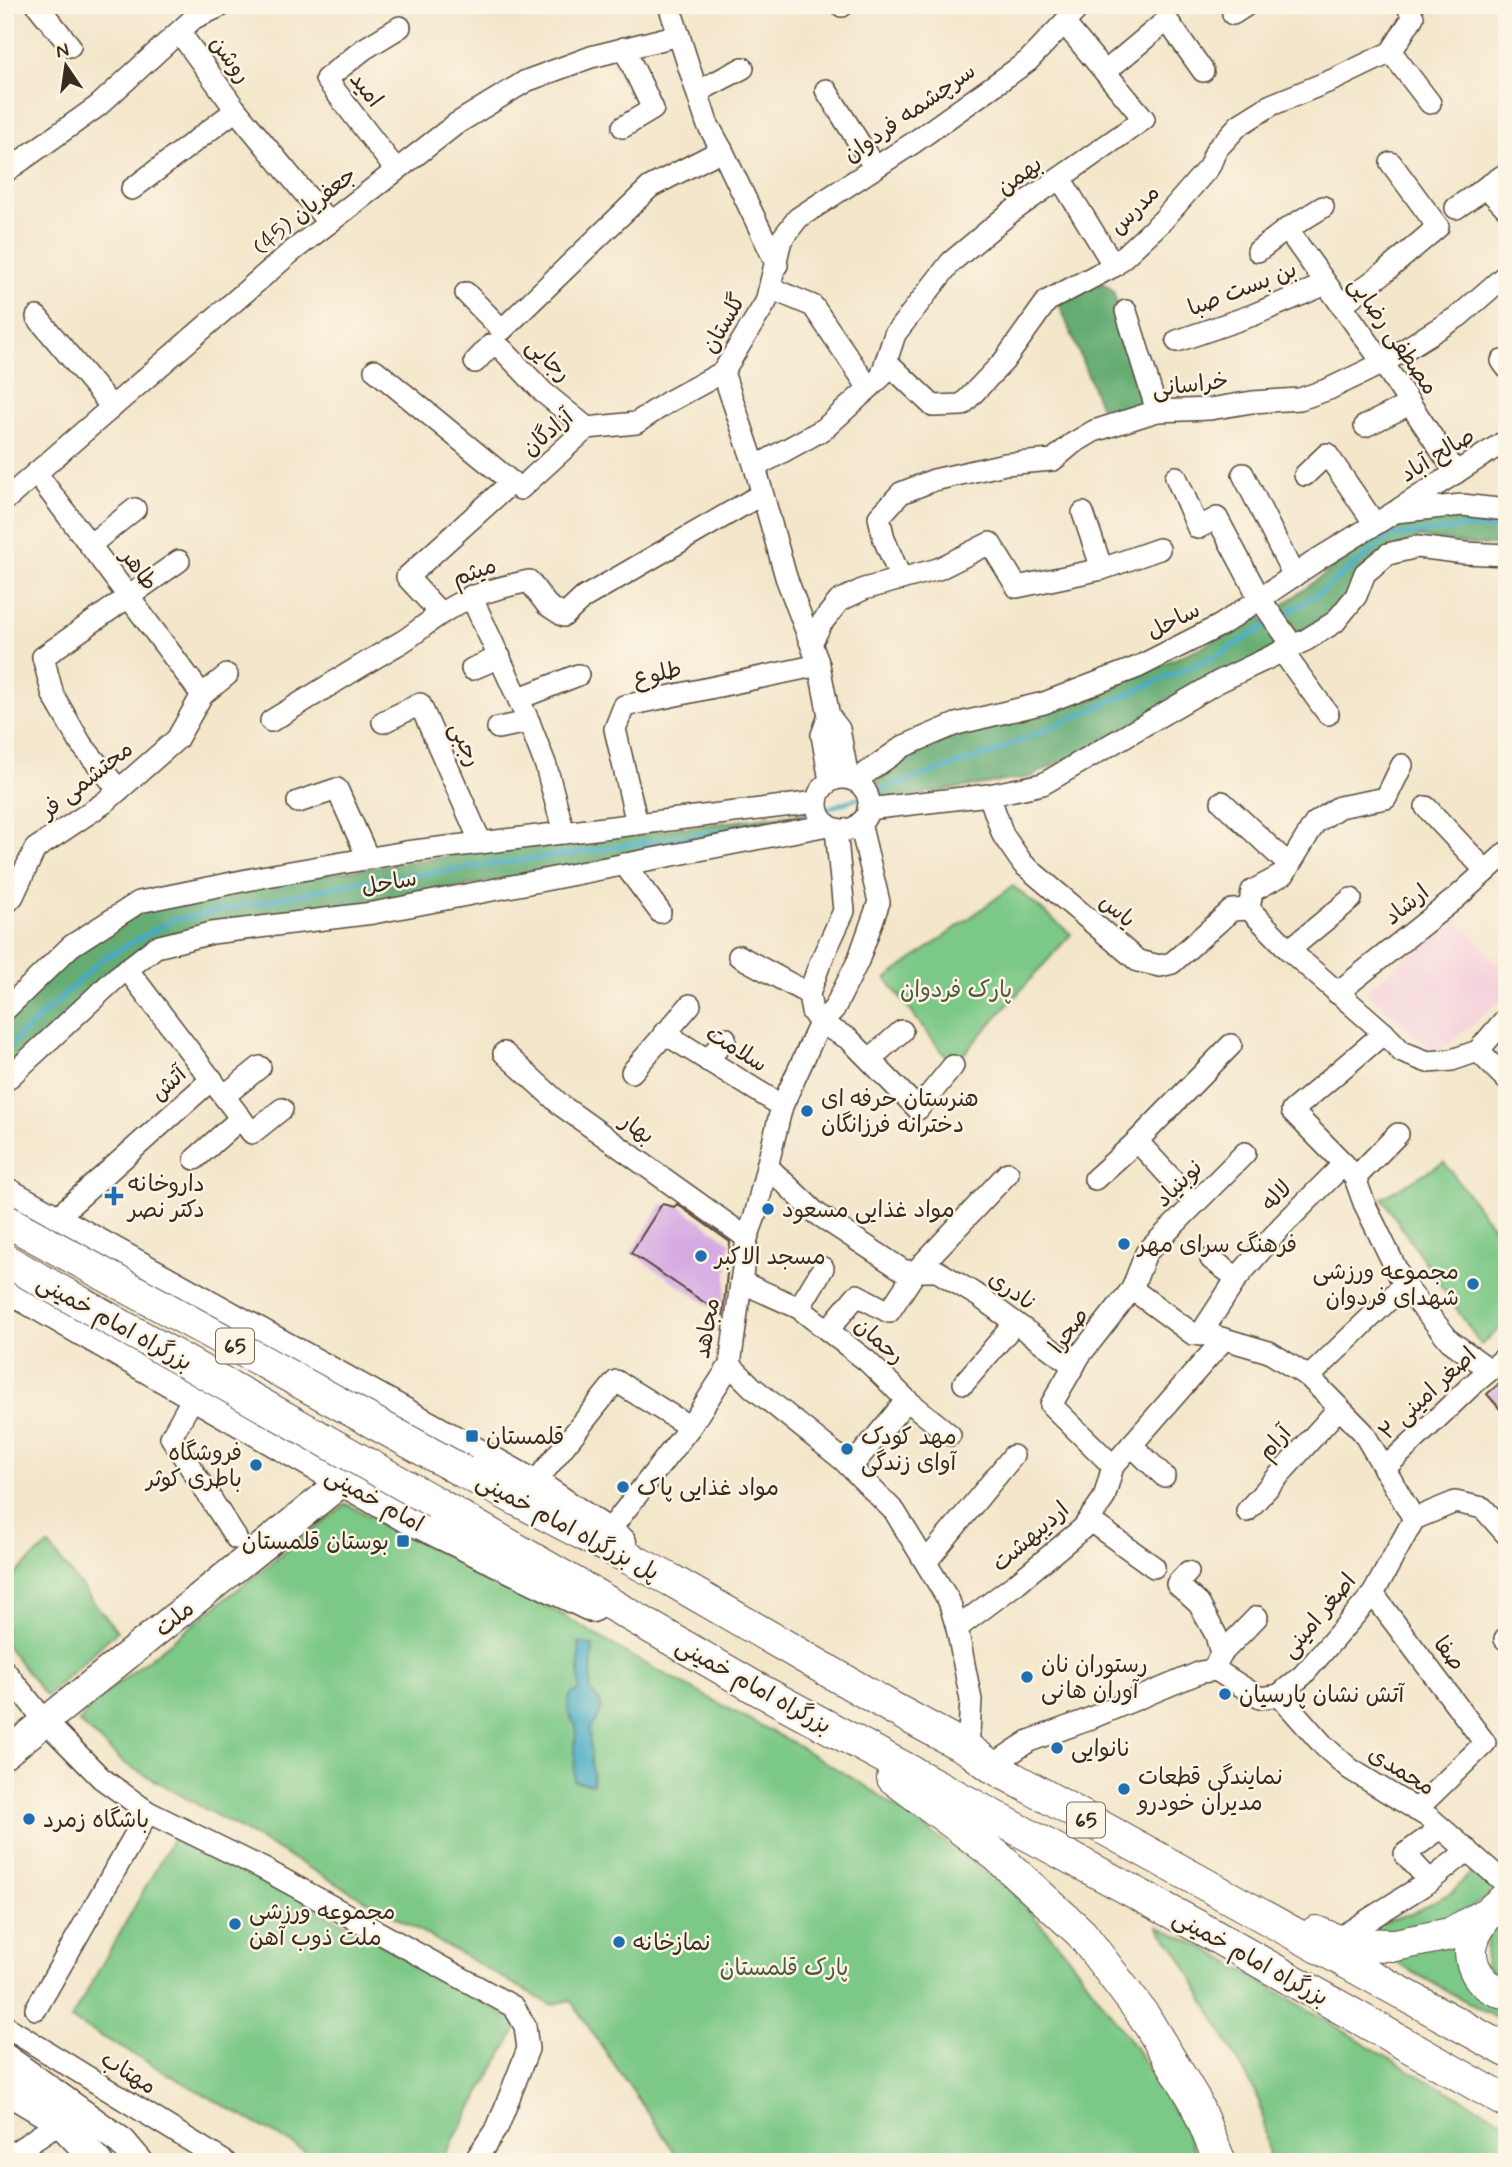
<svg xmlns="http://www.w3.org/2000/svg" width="1512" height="2167" viewBox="0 0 1512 2167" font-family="Mynerve,'Playpen Sans Arabic',sans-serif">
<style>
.built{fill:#f4cfdc}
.green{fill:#7cc886;stroke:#5c7952;stroke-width:2}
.forest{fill:#65ac73;stroke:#506b48;stroke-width:2}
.water{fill:#44aac4;stroke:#406a71;stroke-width:2}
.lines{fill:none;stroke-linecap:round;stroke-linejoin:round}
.stream{stroke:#44aac4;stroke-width:5}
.building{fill:#d6aae3}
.minor-casing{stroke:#574638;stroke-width:24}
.major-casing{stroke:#574638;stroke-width:31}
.highway-casing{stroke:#574638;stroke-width:34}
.minor{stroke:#fff;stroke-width:21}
.major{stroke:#fff;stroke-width:28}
.highway{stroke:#fff;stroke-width:32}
.highway-bridge-casing{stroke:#574638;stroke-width:34;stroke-linecap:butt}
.highway-bridge{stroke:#fff;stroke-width:32}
.poi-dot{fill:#1f6fb2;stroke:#fcf5e5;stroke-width:2.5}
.labels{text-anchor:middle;stroke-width:5;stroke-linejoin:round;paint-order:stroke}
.shield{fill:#fcf5e5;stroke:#75675a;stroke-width:2}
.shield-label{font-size:21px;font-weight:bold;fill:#3b2a1e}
.street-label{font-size:23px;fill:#3b2a1e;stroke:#fcf5e5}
.park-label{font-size:23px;fill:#4e593d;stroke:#fcf5e5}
.poi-label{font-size:23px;fill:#3b2a1e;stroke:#fcf5e5;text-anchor:start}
</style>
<rect width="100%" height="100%" fill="#fcf5e5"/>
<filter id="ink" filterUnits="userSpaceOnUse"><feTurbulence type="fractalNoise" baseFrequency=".0143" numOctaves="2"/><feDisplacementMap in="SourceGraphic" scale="14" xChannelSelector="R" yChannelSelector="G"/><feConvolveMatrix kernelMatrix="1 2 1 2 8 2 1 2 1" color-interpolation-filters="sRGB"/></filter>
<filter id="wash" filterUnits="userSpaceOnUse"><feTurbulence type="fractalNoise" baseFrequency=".00686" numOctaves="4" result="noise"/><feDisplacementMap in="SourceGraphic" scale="28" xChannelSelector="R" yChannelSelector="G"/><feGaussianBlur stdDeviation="1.57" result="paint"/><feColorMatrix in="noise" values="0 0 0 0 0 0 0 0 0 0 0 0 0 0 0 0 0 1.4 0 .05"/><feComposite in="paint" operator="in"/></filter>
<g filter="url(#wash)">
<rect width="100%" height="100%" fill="#f3e6ca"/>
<polygon class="built" points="1455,915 1507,974 1507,995 1436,1054 1366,992"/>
<g class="green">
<polygon points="1013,886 1071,934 953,1066 886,979"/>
<polygon points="1444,1162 1507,1246 1507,1322 1481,1345 1382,1198"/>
<polygon points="346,1504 563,1615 633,1657 789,1741 866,1786 981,1868 1014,1894 1064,1951 1102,2001 1144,2061 1186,2131 1199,2162 676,2162 674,2151 570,2000 551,2005 124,1763 79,1722 97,1700"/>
<polygon points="48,1545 117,1631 46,1696 5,1644 5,1583"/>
<polygon points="178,1830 520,2023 441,2162 324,2162 71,2019"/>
<polygon points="1474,1869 1503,1889 1444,1922 1398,1931 1363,1930 1416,1911 1454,1891"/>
<polygon points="1507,1916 1507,1985 1485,1966 1488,1934"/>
<polygon points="1157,1926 1207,1949 1424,2079 1507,2122 1507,2162 1270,2162 1260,2101 1178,1952"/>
<polygon points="1462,1940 1507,2002 1507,2024 1375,1951"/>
</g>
<g class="forest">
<polygon points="1104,283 1113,291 1148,404 1105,418 1059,303"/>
<polygon points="1461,514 1507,520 1507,546 1466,544 1419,537 1346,596 1327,616 1298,634 1279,608 1398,520"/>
<polygon points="1257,610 1279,646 1103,741 1030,777 876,801 874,783 914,751 951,736 988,727 1113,686 1206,645"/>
<polygon points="805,813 812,822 407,897 165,937 5,1070 5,1021 75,955 142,910 293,879 468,853"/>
</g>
<path class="water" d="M579,1643L593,1646L590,1691C606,1704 602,1715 589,1729L593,1784L574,1781L576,1726C568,1715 565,1707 571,1694L579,1691Z"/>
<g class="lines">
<g class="stream">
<polyline points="1278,619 1319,593 1389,537 1467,527 1507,530"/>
<polyline points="5,1050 102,959 171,921 353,883 577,853 796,819 997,751 1218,655 1269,624"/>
</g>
</g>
<g id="blocks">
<g class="building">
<polygon points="662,1204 674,1207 677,1204 730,1242 723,1315 631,1253"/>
<polygon points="1507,1377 1507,1417 1487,1394"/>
</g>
</g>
</g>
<g filter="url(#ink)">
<use href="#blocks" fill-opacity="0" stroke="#574638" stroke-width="2"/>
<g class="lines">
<defs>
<g id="minor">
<polyline points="37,5 70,46"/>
<polyline points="669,5 707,123 722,150 777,265"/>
<polyline points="842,6 843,5"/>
<polyline points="1233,14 1247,5"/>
<polyline points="180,33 236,110 329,223"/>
<polyline points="1391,52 1430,103"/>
<polyline points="1105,72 1167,20 1203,71"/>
<polyline points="826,90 875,168"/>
<polyline points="697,92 743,68"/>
<polyline points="623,127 653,109 624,48"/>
<polyline points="396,170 326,79 364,49 400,27"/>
<polyline points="5,172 98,106 194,18 223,5"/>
<polyline points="1060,178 1114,266"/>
<polyline points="1486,187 1507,209"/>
<polyline points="132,189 236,110"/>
<polyline points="1456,208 1507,173"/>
<polyline points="1287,229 1383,363 1456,473"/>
<polyline points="1258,251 1287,229 1323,207"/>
<polyline points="770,288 813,306 869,388"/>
<polyline points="466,293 502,330 650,187 722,150"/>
<polyline points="1341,305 1385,272 1438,227 1391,163"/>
<polyline points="1126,311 1157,411"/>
<polyline points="37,317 112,407"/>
<polyline points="1177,341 1253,315 1326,284"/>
<polyline points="886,361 933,406 962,405 1004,361 1047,301 1114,266 1163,220 1209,167 1216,150 1239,125 1271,105 1335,79 1391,52 1413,17 1407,5"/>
<polyline points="1502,361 1507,368"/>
<polyline points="475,362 491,345 502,349 543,392 587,428"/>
<polyline points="375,370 520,489 587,428 636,423 668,402 723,372"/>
<polyline points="1365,426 1410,404"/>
<polyline points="755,467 824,429 881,377 895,334 951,262 1010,213 1144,119 1064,23"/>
<polyline points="36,473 202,695"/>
<polyline points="1243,474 1294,576"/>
<polyline points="1305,475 1327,454 1375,524"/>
<polyline points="1176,477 1198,528 1217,518 1260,599 1293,646"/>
<polyline points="5,500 290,253 456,124 526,81 591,57 679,35"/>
<polyline points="1399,509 1507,440"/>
<polyline points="1083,513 1102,569"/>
<polyline points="90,545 135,509"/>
<polyline points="901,579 884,539 879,517 901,493 934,480 1005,464 1053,460 1072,444 1094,431 1157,411 1210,409 1252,402 1300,399 1329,389 1383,363 1459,316 1507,274"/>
<polyline points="471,596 529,722 546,766 564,833"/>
<polyline points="440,613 407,577 512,482"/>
<polyline points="811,643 821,624 839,601 864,589 938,569 990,543 1017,587 1102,569 1159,549"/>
<polyline points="1282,651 1328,714"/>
<polyline points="472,669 500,657"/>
<polyline points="520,698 578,675"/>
<polyline points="829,716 822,735 830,781"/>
<path d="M271,721C314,695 356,668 400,643C414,635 425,624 439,615C466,596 496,588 529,581L547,605L564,616L583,598L762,494"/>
<polyline points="383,722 420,704 481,843"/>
<polyline points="498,728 529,722"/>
<polyline points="848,778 839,729 829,716 819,665 786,577 755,467 723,372 766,302 781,240 798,218 913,143 1028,61 1081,5"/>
<circle cx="843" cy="804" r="26"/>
<polyline points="855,781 904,746 956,724 1044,703 1138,667 1221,625 1320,558 1395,512 1462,505 1507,510"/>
<polyline points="119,790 81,744 53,695 43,657 179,561"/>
<polyline points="989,795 1003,835 1023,864 1138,961 1160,966 1172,963 1232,910 1249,909"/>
<polyline points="298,802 337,789 368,858"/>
<polyline points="1222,802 1289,865"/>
<polyline points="1426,807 1486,871"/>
<polyline points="868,809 989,795 1043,784 1218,682 1306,640 1335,622 1356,596 1365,573 1388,554 1417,547 1465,553 1507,555"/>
<polyline points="637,824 615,729 624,706 819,665"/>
<polyline points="836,829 844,911 820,963 809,994 812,1012 820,1023 849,1039 918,1109 953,1066"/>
<polyline points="624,864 660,912"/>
<polyline points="5,905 13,896 35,849 104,803 177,739 202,695 227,675"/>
<polyline points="1249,909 1289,950 1384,1033 1402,1052 1428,1062 1452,1060 1478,1051"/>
<polyline points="1249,909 1252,891 1284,874 1315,823 1339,807 1386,798 1402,765"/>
<polyline points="1289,950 1351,899"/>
<polyline points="739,956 809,994"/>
<polyline points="127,969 252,1133 282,1109"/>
<polyline points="1337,993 1456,898 1507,852"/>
<polyline points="5,1010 71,946 139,902 267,876 406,852 817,802"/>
<polyline points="664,1033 782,1106"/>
<polyline points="1384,1033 1292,1111 1344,1164 1355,1178 1364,1203 1404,1285 1450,1341 1490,1370"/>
<polyline points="1478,1051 1507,1017"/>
<polyline points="1478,1051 1507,1080"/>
<polyline points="504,1053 562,1106 747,1238"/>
<polyline points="870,1059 902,1031"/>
<polyline points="708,1061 725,1038"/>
<polyline points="632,1072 690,1005"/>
<polyline points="5,1081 117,977 156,947 212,933 373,913 828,825"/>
<polyline points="224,1096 260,1067"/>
<polyline points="1137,1141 1194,1203"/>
<polyline points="195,1159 241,1118"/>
<polyline points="767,1166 816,1213 904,1271 937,1271 980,1297 1074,1366"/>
<polyline points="1355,1178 1398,1134"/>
<polyline points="1095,1179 1137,1141 1231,1045"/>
<polyline points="55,1219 212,1079"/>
<polyline points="1211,1259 1237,1278"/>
<polyline points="741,1282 799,1308 867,1361 907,1400 950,1435"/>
<polyline points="799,1308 823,1268"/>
<polyline points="828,1330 857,1295 889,1312 916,1271 1008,1173"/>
<polyline points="1200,1335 1237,1278 1281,1227 1344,1164"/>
<polyline points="730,1365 752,1387 843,1460 895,1512 949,1601 957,1628 971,1700 968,1749"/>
<polyline points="1309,1377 1404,1285"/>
<polyline points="964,1383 1015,1323"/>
<polyline points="194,1396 171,1437 236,1538"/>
<polyline points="1131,1445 1164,1476"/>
<polyline points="1113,1466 1051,1405 1080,1355 1132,1289 1146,1253 1245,1153"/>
<polyline points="851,1467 907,1400"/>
<polyline points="1384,1469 1471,1386 1507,1356"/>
<polyline points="534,1484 616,1381 690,1427"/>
<polyline points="1247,1511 1339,1408"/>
<polyline points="1414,1519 1455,1502 1483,1508 1507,1535"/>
<polyline points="1089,1520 1154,1567"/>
<polyline points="608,1532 690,1427 730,1365 747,1238 755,1216 782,1106 820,1023 834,1009 858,961 879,902 860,823"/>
<polyline points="926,1562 1013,1456"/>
<polyline points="1188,1572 1177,1584 1199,1604 1216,1635 1221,1654 1213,1670"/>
<polyline points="1373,1594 1485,1743 1416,1810"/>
<polyline points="957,1628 1017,1583 1083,1528 1104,1498 1113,1466 1224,1339"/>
<polyline points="1505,1639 1507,1638"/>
<polyline points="1221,1654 1257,1617"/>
<polyline points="5,1671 45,1721 101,1778 148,1812 264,1869 514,2007 525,2026 528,2049 498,2126 474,2162"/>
<polyline points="1279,1695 1325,1747 1350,1769 1430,1818 1505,1883"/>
<polyline points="991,1766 1029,1741 1079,1723 1201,1672 1216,1670 1260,1698 1279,1695 1303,1675 1373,1594 1414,1519 1363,1432 1309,1377 1269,1352 1211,1335 1193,1334 1132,1289"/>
<polyline points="1430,1881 1405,1854 1441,1828"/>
<polyline points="1336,1940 1430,1881 1468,1850"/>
<polyline points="36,2009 148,1812"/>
<polyline points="5,2026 225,2162"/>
<polyline points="5,2159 60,2122"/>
</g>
<g id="major">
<polyline points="5,1191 545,1490 622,1542"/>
<polyline points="5,1287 406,1518 592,1608"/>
<polyline points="5,1754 342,1482"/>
<polyline points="5,2058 122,2142 139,2162"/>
<polyline points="5,2089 60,2122 98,2162"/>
</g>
<g id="highway">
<polyline points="464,1472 671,1580 894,1709 968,1749 991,1766 1507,2051"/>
<polyline points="436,1503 756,1688 1197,1926 1507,2102"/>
<polyline points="893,1778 997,1856 1081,1933 1144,2016 1194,2099 1220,2162"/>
<path d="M1489,1912C1484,1920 1477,1928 1474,1937C1464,1961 1481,1991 1507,1992"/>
<polyline points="1316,1932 1346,1944 1395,1945 1450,1934 1489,1912 1507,1897"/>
</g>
</defs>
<use href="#minor" class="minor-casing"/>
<use href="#major" class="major-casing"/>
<use href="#highway" class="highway-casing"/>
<use href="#minor" class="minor"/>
<use href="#major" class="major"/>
<use href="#highway" class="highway"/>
<defs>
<g id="highway-bridge">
<polyline points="5,1220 464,1472"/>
<polyline points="5,1260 436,1503"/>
</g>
</defs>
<use href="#highway-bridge" class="highway-bridge-casing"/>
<use href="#highway-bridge" class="highway-bridge"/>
</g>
</g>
<g class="poi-dot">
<circle cx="807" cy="1111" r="7"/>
<path d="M110.5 1185.5h7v7h7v7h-7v7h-7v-7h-7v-7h7z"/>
<circle cx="768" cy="1209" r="7"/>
<circle cx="1124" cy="1244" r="7"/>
<circle cx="701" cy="1256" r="7"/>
<circle cx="1473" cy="1284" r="7"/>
<rect x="465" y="1429" width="14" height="14" rx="3.5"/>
<circle cx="847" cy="1449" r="7"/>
<circle cx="256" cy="1465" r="7"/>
<circle cx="623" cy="1487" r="7"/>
<rect x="396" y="1534" width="14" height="14" rx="3.5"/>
<circle cx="1027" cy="1677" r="7"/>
<circle cx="1225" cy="1694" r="7"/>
<circle cx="1057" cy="1748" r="7"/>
<circle cx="1124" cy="1789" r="7"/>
<circle cx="29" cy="1819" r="7"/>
<circle cx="235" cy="1924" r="7"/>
<circle cx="619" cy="1942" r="7"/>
</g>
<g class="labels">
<g class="shield">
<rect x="216" y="1328.5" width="38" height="35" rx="5"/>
<rect x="1067" y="1802.5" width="38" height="35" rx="5"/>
</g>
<g class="shield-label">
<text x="235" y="1353">65</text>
<text x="1086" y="1827">65</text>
</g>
<g class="street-label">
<text transform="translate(231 59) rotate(54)" y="8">روشن</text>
<text transform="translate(367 89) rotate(52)" y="8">امید</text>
<text transform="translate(909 112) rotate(-35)" y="8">سرچشمه فردوان</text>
<text transform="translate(1019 175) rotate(-36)" y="8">بهمن</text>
<text transform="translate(1134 209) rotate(-45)" y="8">مدرس</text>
<text transform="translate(304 210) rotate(-39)" y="8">جعفریان (45)</text>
<text transform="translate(1242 288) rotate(-21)" y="8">بن بست صبا</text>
<text transform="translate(723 323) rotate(-60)" y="8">گلستان</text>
<text transform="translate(1394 335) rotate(55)" y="8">مصطفی رضایی</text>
<text transform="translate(549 359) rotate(44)" y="8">رجایی</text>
<text transform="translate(1190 384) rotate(-7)" y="8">خراسانی</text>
<text transform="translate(547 432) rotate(-40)" y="8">آزادگان</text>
<text transform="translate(1437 454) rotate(-32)" y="8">صالح آباد</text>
<text transform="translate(140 569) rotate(53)" y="8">طاهر</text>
<text transform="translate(474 571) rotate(-20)" y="8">میثم</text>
<text transform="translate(1173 620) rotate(-27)" y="8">ساحل</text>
<text transform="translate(657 673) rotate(-12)" y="8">طلوع</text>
<text transform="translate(466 744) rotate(66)" y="8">رجبی</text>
<text transform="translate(86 779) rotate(-38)" y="8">محتشمی فر</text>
<text transform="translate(389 882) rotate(-10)" y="8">ساحل</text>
<text transform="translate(1406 904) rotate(-39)" y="8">ارشاد</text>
<text transform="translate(1118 910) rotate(40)" y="8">یاس</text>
<text transform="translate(737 1048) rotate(32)" y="8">سلامت</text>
<text transform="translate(168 1083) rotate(-42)" y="8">آتش</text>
<text transform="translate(638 1128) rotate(35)" y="8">بهار</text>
<text transform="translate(1178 1183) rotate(-45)" y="8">نوبنیاد</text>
<text transform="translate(1276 1195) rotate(-46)" y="8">لاله</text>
<text transform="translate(1013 1290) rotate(35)" y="8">نادری</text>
<text transform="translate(115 1322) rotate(29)" y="8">بزرگراه امام خمینی</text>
<text transform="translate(706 1328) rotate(-80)" y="8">مجاهد</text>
<text transform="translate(1068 1330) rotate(-54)" y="8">صحرا</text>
<text transform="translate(880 1340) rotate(41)" y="8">رحمان</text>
<text transform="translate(1427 1393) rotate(-43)" y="8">۲ اصغر امینی</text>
<text transform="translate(1274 1442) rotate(-48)" y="8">آرام</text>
<text transform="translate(375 1499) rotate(29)" y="8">امام خمینی</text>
<text transform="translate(568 1526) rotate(28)" y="8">پل بزرگراه امام خمینی</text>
<text transform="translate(1030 1536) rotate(-41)" y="8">اردیبهشت</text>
<text transform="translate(1318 1615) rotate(-50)" y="8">اصغر امینی</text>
<text transform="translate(174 1618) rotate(-39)" y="8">ملت</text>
<text transform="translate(1450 1653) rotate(53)" y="8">صفا</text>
<text transform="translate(754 1685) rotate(29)" y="8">بزرگراه امام خمینی</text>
<text transform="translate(1402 1770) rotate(32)" y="8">محمدی</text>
<text transform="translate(1251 1957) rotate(29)" y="8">بزرگراه امام خمینی</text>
<text transform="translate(129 2072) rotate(32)" y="8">مهتاب</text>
</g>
<g class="park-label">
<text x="956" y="997">پارک فردوان</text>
<text x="784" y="1975">پارک قلمستان</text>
</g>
<g class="poi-label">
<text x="821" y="1106">هنرستان حرفه ای<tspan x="821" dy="26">دخترانه فرزانگان</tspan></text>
<text x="128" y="1191">داروخانه<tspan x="128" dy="26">دکتر نصر</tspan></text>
<text x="782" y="1217">مواد غذایی مسعود</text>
<text x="1138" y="1252">فرهنگ سرای مهر</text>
<text x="715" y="1264">مسجد الاکبر</text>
<text x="1459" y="1279" text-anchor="end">مجموعه ورزشی<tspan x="1459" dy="26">شهدای فردوان</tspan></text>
<text x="486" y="1444">قلمستان</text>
<text x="861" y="1444">مهد کودک<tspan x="861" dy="26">آوای زندگی</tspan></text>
<text x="242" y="1460" text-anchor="end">فروشگاه<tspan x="242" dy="26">باطری کوثر</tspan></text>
<text x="637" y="1495">مواد غذایی پاک</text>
<text x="389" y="1549" text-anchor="end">بوستان قلمستان</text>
<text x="1041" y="1672">رستوران نان<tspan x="1041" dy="26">آوران هانی</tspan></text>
<text x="1239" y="1702">آتش نشان پارسیان</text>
<text x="1071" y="1756">نانوایی</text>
<text x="1138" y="1784">نمایندگی قطعات<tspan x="1138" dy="26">مدیران خودرو</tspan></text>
<text x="43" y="1827">باشگاه زمرد</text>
<text x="249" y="1919">مجموعه ورزشی<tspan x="249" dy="26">ملت ذوب آهن</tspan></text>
<text x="633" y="1950">نمازخانه</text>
</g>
</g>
<rect width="1512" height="2167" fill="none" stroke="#fcf5e5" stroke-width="28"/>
<g transform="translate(66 66) rotate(347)" stroke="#fcf5e5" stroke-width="5" paint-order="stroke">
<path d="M0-5L12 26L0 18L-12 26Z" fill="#3b2a1e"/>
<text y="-10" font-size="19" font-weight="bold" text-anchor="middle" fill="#3b2a1e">N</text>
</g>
</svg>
